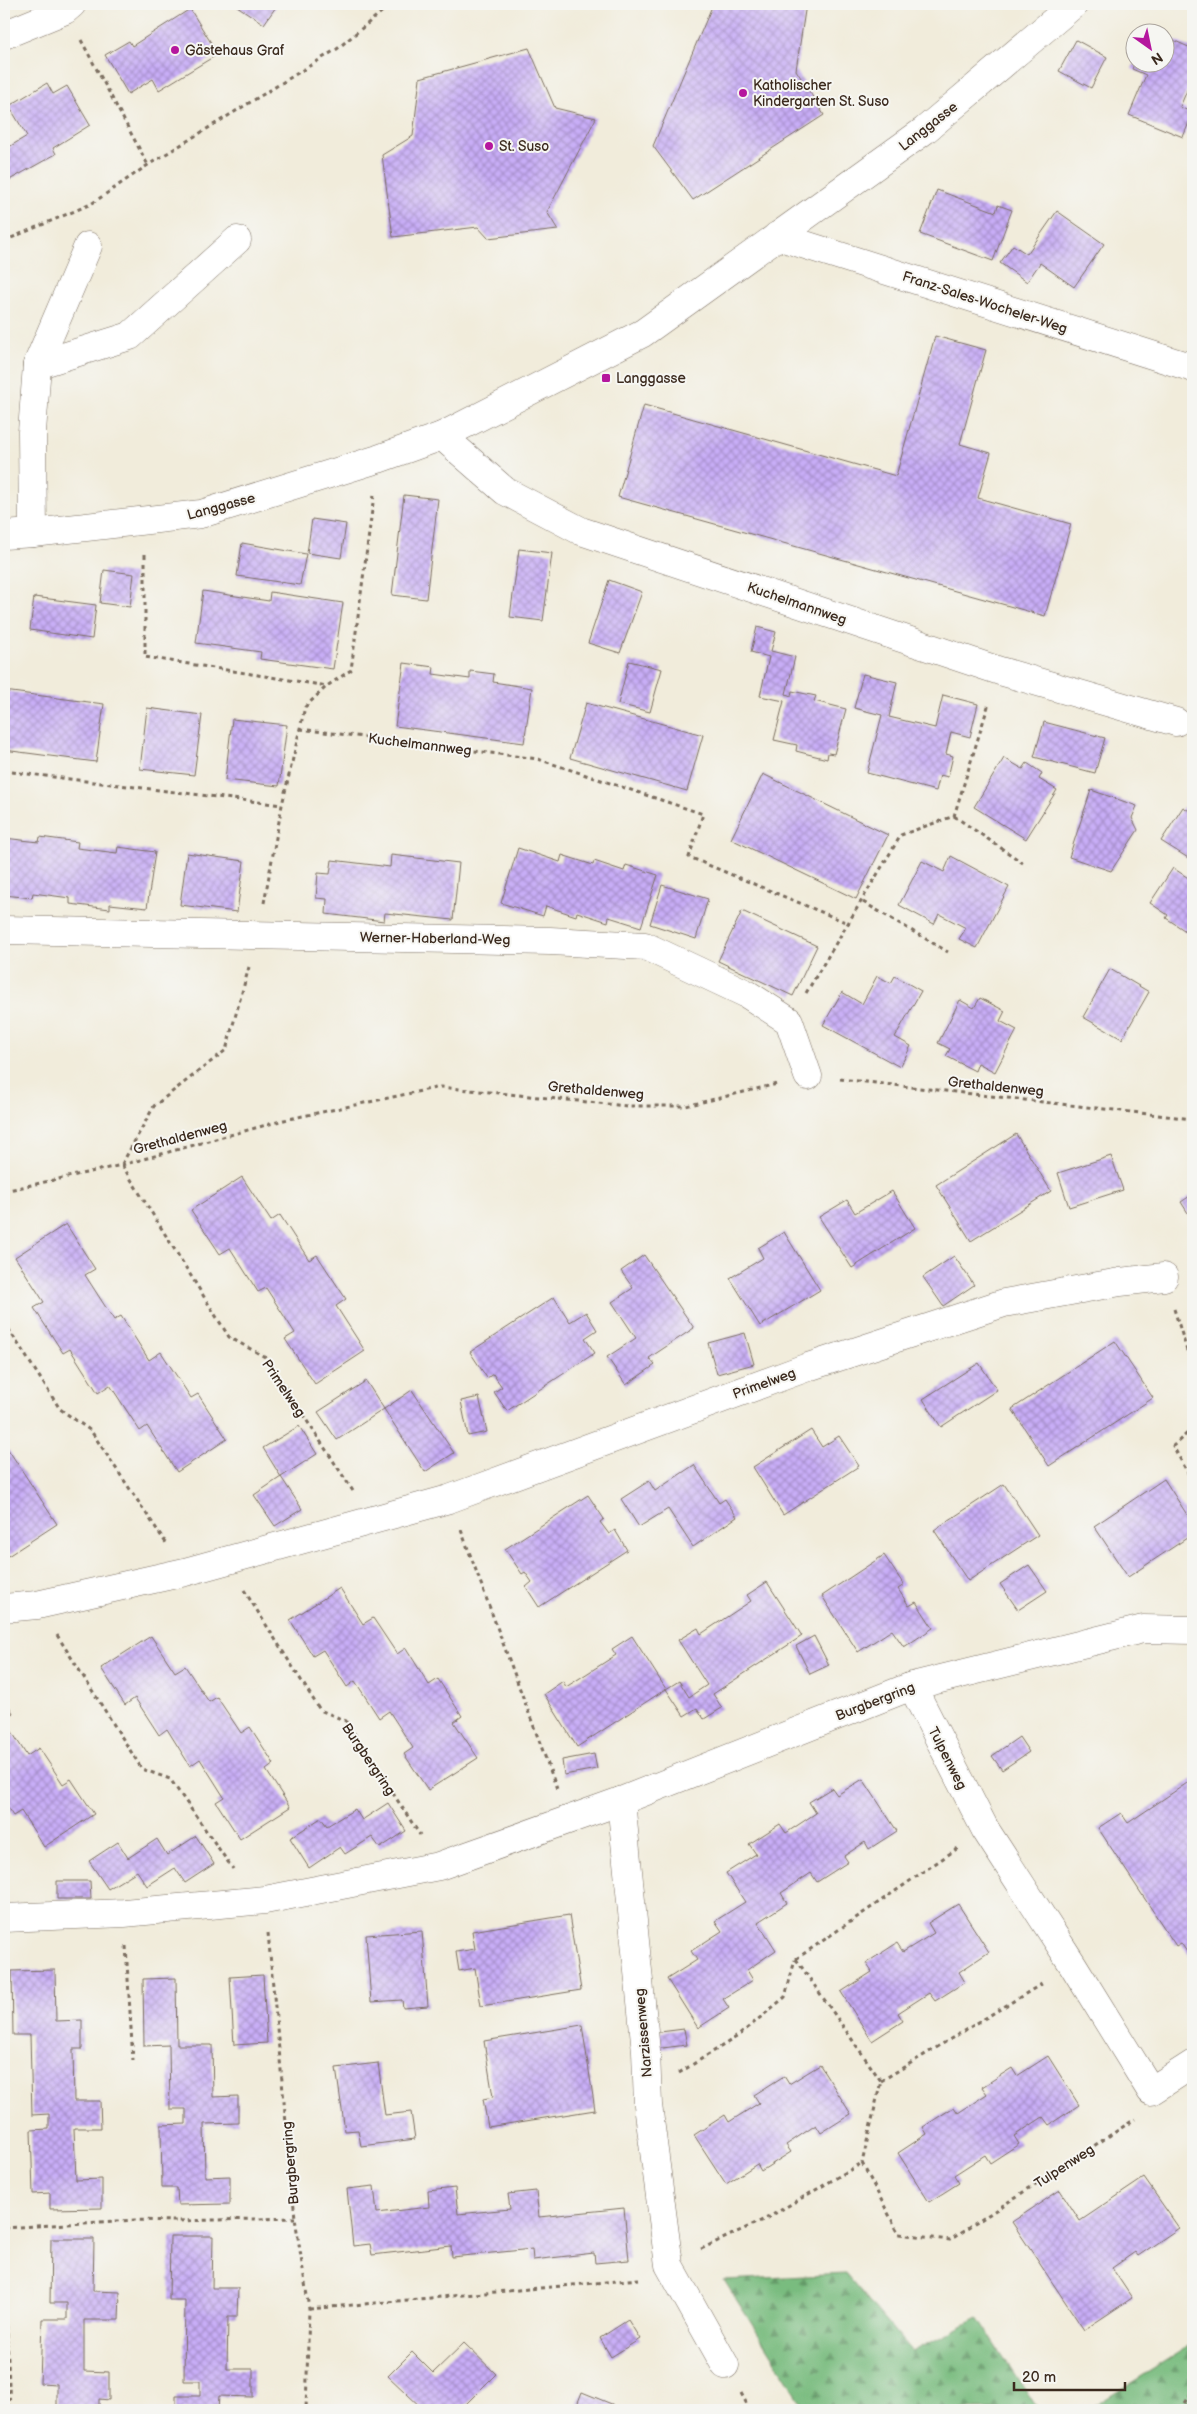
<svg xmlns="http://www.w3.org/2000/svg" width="1197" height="2414" viewBox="0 0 1197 2414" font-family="'Balsamiq Sans',sans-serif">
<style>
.forest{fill:url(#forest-firs);stroke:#5a734e}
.building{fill:url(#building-cross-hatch)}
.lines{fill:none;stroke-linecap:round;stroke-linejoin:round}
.minor-casing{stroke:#7b6e60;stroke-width:29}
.path{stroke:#7b6e60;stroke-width:3;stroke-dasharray:4 4;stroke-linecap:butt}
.minor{stroke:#fff;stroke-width:28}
.poi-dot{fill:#b5179e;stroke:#f6f6f2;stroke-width:2}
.labels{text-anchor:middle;stroke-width:4;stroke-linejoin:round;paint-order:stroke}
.poi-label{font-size:14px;fill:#3b2a1e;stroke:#f6f6f2;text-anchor:start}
.street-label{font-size:14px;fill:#3b2a1e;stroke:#f6f6f2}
</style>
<defs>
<pattern id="forest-firs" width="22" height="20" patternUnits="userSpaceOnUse" patternTransform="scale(1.25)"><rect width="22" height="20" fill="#79bc7f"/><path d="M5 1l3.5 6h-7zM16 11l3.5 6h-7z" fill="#649967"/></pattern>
<pattern id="building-cross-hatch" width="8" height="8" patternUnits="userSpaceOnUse" patternTransform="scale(1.25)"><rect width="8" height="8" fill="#c8adf7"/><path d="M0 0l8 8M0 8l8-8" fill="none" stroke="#a48dc7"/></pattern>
</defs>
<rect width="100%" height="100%" fill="#f6f6f2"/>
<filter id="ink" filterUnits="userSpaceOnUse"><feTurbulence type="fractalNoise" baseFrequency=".02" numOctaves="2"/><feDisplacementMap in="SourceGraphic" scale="10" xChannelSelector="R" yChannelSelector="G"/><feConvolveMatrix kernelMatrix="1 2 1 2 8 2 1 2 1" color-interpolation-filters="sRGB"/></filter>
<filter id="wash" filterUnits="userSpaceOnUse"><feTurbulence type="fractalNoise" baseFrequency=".0096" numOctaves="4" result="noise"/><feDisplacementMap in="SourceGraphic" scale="20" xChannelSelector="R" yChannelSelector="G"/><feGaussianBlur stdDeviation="1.12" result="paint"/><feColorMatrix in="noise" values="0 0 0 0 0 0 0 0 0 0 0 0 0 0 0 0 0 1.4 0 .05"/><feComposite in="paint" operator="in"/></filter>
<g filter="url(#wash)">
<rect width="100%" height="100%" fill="#f1ecdb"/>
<g class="forest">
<polygon points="846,2274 912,2352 978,2318 1038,2410 806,2410 724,2280"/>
<polygon points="1193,2344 1193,2410 1088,2410"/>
</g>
<g id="blocks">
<g class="building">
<polygon points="234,4 278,4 264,24"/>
<polygon points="713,4 806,4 796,70 824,115 693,200 653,146"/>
<polygon points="190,9 218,54 159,90 153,79 128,94 105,55 129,41 132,46"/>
<polygon points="1164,36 1193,49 1193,76 1180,107 1193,113 1183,137 1129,115 1146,75 1132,69 1135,62 1164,62"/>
<polygon points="1076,40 1107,57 1091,88 1059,71"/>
<polygon points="529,48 555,108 596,118 547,212 558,230 488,238 478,227 393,237 382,155 413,136 420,78"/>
<polygon points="47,83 53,94 67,86 90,125 53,148 56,154 4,183 4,150 27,136 9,106"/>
<polygon points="937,190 996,212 998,205 1012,210 993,261 920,234"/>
<polygon points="1057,211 1104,244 1074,287 1040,263 1027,282 1000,263 1013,245 1027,254"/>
<polygon points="935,336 986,350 960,444 991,453 978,498 1071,524 1045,616 618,497 644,405 896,476"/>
<polygon points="404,495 438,499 426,599 392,595"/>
<polygon points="312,519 346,524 341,558 307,553"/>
<polygon points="242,543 306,554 300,585 237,576"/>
<polygon points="519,549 552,553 543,621 510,617"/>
<polygon points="104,570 134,574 130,607 100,603"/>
<polygon points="609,580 642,592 620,653 588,643"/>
<polygon points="203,591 269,601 270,592 343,603 333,669 260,659 261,652 196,643"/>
<polygon points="34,597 96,605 92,639 30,630"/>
<polygon points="757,627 776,632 771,651 795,657 786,694 791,696 792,691 816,696 814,701 846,709 834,754 828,753 827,759 796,751 797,745 774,740 784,701 760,696 769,657 751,652"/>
<polygon points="629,661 662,669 650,712 618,704"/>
<polygon points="404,663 434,667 433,674 470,679 470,671 494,674 493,682 532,688 524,743 395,726"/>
<polygon points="863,674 897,682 889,717 935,728 943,695 978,704 970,737 951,732 946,754 953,756 948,777 940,775 936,791 867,773 882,715 854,708"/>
<polygon points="4,691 104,704 96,762 4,750"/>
<polygon points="586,703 703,735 687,791 570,758"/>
<polygon points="147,708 202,715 194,775 140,769"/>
<polygon points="232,719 287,725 279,786 225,780"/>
<polygon points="1044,722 1105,738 1095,773 1034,757"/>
<polygon points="1004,758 1023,769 1027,763 1042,773 1039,779 1057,790 1026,839 974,807"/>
<polygon points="763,774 888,835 856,899 731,839"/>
<polygon points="1091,790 1137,806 1132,818 1138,830 1111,871 1069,857"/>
<polygon points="1183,807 1193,813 1193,861 1161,841"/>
<polygon points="40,837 78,842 77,848 117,853 118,847 155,852 147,908 110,904 110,909 70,904 70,898 33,893 32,898 4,895 4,838 39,842"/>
<polygon points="518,848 560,862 562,855 593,865 594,861 624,871 626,865 658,875 641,927 609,917 608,922 577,912 576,916 546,906 543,916 501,903"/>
<polygon points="187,853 244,861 237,912 180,905"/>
<polygon points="391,855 459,863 453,920 385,913 384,921 326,914 327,899 316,898 318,873 330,874 332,860 390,867"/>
<polygon points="951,856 1009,887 977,948 959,939 966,928 939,914 934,924 899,905 922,861 944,872"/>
<polygon points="1173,868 1193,881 1193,936 1166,918 1168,915 1150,903"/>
<polygon points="662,885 708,899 696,939 650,924"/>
<polygon points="742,911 817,946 793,996 718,961"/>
<polygon points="1110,969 1149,992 1122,1039 1083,1017"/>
<polygon points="877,976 891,983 895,976 921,991 895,1037 911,1046 900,1067 823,1025 842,992 862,1004"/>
<polygon points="980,998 1005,1011 1000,1021 1017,1030 995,1072 978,1063 975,1071 946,1056 950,1049 938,1043 960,1000 974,1008"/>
<polygon points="1016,1134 1051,1191 971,1241 936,1185"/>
<polygon points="1111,1156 1123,1190 1069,1207 1058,1173"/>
<polygon points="242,1177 271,1221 280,1215 309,1260 317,1255 346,1299 336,1306 365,1351 315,1384 285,1339 295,1333 266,1288 258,1292 230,1248 220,1254 191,1210"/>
<polygon points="892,1191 915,1228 852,1268 819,1217 847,1200 855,1213"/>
<polygon points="1193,1194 1193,1221 1181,1202"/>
<polygon points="66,1224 95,1269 85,1275 114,1320 121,1316 149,1360 161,1352 191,1398 198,1394 227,1439 177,1472 147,1426 140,1431 110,1385 98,1393 70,1349 63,1353 34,1308 44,1302 15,1257"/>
<polygon points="784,1232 820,1290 760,1326 730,1278 763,1258 758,1248"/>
<polygon points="644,1255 694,1328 649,1358 655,1365 626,1385 607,1357 636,1338 612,1302 633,1288 621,1271"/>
<polygon points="954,1256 974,1285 943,1306 923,1277"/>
<polygon points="554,1297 570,1322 586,1312 597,1330 585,1338 595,1353 507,1411 494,1392 502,1387 493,1374 487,1378 470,1352"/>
<polygon points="745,1333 754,1364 717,1374 708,1343"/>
<polygon points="1115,1341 1153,1398 1049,1466 1012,1409"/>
<polygon points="979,1363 997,1390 941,1427 923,1399"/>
<polygon points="366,1381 384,1409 412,1390 454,1453 425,1472 384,1409 337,1440 318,1412"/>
<polygon points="479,1397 487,1432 468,1436 461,1401"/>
<polygon points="299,1426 317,1454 281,1477 263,1448"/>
<polygon points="811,1430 822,1447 839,1436 859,1466 783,1515 753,1467"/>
<polygon points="4,1443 57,1524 8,1556 4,1549"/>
<polygon points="694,1465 719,1503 725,1499 737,1517 693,1547 668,1509 639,1527 621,1499 649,1481 655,1491"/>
<polygon points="281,1477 302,1509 275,1526 254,1495"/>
<polygon points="1164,1479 1193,1524 1193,1534 1128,1577 1094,1526"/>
<polygon points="1004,1484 1038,1535 968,1581 934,1530"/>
<polygon points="588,1495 604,1519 600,1522 609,1534 615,1530 627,1550 539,1607 526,1587 532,1582 525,1572 522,1574 505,1549"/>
<polygon points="884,1555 904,1585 898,1589 909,1606 916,1602 933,1628 904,1647 892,1630 858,1652 822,1596"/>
<polygon points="1029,1565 1047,1591 1018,1610 1000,1584"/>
<polygon points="767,1582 802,1636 713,1694 722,1708 704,1719 697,1708 684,1716 666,1689 679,1681 689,1697 707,1685 678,1640 698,1628 701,1634 751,1601 747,1595"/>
<polygon points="340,1588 363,1624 373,1618 397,1654 406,1648 429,1685 438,1679 462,1716 454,1722 478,1758 428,1790 404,1754 413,1748 389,1711 379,1718 355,1681 347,1687 323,1650 313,1656 290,1620"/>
<polygon points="151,1636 175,1672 185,1666 209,1702 217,1697 241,1733 250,1727 274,1764 266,1770 290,1807 240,1839 216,1802 224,1797 200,1759 190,1766 167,1729 159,1735 135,1698 125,1705 101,1668"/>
<polygon points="632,1636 666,1689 577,1747 544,1694 563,1681 566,1687 616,1655 612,1649"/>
<polygon points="814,1636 829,1665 810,1674 796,1646"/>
<polygon points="4,1698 13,1713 4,1719"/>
<polygon points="4,1719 27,1756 39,1748 63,1784 71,1779 94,1814 44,1847 21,1811 13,1816 4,1802"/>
<polygon points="1019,1737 1029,1752 1002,1770 992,1756"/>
<polygon points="594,1754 597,1769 564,1775 562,1760"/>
<polygon points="863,1779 897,1831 869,1849 865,1842 844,1856 848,1862 817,1882 811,1873 781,1893 787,1903 758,1922 776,1950 747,1970 753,1980 723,1999 729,2008 698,2028 667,1979 697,1960 691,1951 722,1931 715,1921 745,1902 726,1873 756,1854 749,1844 780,1824 786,1833 816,1813 809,1802 832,1788 837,1795"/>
<polygon points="1193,1779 1193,1961 1181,1943 1176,1946 1098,1828 1121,1813 1128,1823"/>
<polygon points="388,1803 406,1831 380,1848 372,1837 345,1854 340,1847 309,1868 290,1838 321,1818 327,1826 355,1809 362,1820"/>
<polygon points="196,1836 214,1864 185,1883 175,1868 147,1886 137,1871 108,1889 89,1861 118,1842 128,1858 157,1839 167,1855"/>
<polygon points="57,1881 90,1881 91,1899 57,1899"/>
<polygon points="958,1904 989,1952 959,1972 965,1982 935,2001 929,1993 898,2013 903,2021 872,2041 841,1992 872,1972 866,1963 897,1943 903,1952 934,1933 928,1923"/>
<polygon points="569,1915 581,1990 481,2006 475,1968 459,1971 456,1952 475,1949 472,1931"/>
<polygon points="422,1931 428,2006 403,2008 402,2000 371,2002 366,1935"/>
<polygon points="55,1970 56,2021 82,2020 82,2049 73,2049 74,2101 100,2101 101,2128 74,2128 76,2180 102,2179 102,2208 50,2209 50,2193 33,2194 31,2130 49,2129 49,2114 32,2115 30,2035 13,2035 12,1971"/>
<polygon points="263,1975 267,2043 234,2045 230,1977"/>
<polygon points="176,1978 177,2045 212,2045 213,2097 238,2096 238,2123 204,2124 205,2177 230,2176 230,2204 178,2205 177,2188 162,2188 161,2125 186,2124 186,2109 170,2109 169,2045 144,2046 143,1979"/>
<polygon points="582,2025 595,2110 488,2127 483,2099 493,2097 484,2041"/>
<polygon points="684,2029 687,2045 654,2049 652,2033"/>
<polygon points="1048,2056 1079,2105 1049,2125 1043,2117 1014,2136 1019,2144 990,2163 985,2155 954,2175 959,2183 929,2202 898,2153 927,2134 923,2127 954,2107 958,2113 987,2094 982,2087 1012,2068 1017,2076"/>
<polygon points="378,2063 385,2115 411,2112 415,2139 361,2146 358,2130 345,2131 336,2068"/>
<polygon points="820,2065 851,2114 821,2133 816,2125 786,2145 791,2152 761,2171 757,2164 726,2184 694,2135 725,2115 729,2122 759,2103 754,2095 784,2076 789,2084"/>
<polygon points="1144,2178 1179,2228 1138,2256 1135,2252 1112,2268 1132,2298 1084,2330 1012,2222 1060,2190 1080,2221"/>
<polygon points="374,2186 377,2213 429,2207 428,2191 455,2188 458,2214 510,2209 508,2194 536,2191 539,2217 624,2208 629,2260 595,2263 594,2253 533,2260 532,2249 452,2257 451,2246 372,2255 370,2244 353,2246 347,2189"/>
<polygon points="170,2236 213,2236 212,2288 238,2288 237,2317 228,2317 227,2369 253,2369 253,2397 219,2396 218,2410 176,2410 176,2396 200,2396 200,2381 184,2381 185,2300 169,2300"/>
<polygon points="51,2239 94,2239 93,2291 120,2292 119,2320 84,2320 84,2371 109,2372 109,2400 99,2399 99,2410 57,2410 57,2384 40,2383 42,2319 67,2319 67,2303 50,2303"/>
<polygon points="628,2320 640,2339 611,2357 600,2338"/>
<polygon points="464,2343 496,2374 460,2410 424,2410 388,2376 412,2352 433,2373"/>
<polygon points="582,2392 614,2405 612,2410 575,2410"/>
</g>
</g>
</g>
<g filter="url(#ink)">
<use href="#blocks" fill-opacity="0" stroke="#7b6e60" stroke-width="1"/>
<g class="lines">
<defs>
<g id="minor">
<polyline points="4,35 65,10 72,4"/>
<polyline points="777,236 1193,368"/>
<polyline points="37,365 130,336 237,240"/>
<polyline points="442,436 505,491 581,531 1000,671 1176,722"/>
<polyline points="33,533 32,432 37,365 88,246"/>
<polyline points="4,535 33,533 201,514 378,459 442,436 643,333 925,130 1074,4"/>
<polyline points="4,930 550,941 645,946 747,994 789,1021 808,1076"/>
<polyline points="4,1608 37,1605 185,1572 449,1499 808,1367 1004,1303 1120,1282 1164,1277"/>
<polyline points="912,1686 985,1829 1073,1965 1151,2091 1193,2064"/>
<polyline points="621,1801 646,2051 648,2105 669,2265 725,2365"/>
<polyline points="4,1918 124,1913 265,1900 439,1866 621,1801 912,1686 1143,1629 1193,1630"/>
</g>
</defs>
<use href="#minor" class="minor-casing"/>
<g class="path">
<polyline points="81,40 148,165"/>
<polyline points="4,241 91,204 148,165 337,49 391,4"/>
<polyline points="145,554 145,657 327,686"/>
<polyline points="300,729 538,759 703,814 689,857 850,924"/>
<polyline points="4,771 282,805"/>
<polyline points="954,816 1023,863"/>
<polyline points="863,902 948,952"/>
<polyline points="264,903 282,805 305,707 327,686 351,670 374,495"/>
<polyline points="806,993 901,835 954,816 989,703"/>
<polyline points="840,1079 1193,1119"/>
<polyline points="122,1164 154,1106 226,1050 249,967"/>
<polyline points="122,1165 229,1337 265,1357 353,1491"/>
<polyline points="4,1191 122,1165 284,1120 440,1087 627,1106 686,1106 777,1084"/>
<polyline points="1174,1309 1193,1370"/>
<polyline points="4,1322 60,1409 91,1431 166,1543"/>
<polyline points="1193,1428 1173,1446 1193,1482"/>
<polyline points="461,1530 557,1789"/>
<polyline points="244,1590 320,1710 346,1721 420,1835"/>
<polyline points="57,1635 142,1769 170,1779 233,1869"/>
<polyline points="268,1933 295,2218 309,2309 306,2410"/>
<polyline points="126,1946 133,2061"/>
<polyline points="796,1959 881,2081 862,2163"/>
<polyline points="796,1959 958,1848"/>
<polyline points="679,2073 738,2036 785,1997 795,1960"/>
<polyline points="881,2081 1045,1982"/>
<polyline points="862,2163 899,2234 950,2240 1135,2119"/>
<polyline points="4,2228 134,2220 177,2221 295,2218"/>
<polyline points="701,2249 769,2217 862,2163"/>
<polyline points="4,2261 10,2410"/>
<polyline points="309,2309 639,2279"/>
<polyline points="741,2393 750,2410"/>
<polyline points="1181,2410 1193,2390"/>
</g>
<use href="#minor" class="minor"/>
</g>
</g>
<g class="poi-dot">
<circle cx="175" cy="50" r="5"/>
<circle cx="743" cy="93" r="5"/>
<circle cx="489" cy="146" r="5"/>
<rect x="601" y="373" width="10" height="10" rx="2.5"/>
</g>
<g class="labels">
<g class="poi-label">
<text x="185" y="55">Gästehaus Graf</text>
<text x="753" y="90">Katholischer<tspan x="753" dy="16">Kindergarten St. Suso</tspan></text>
<text x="499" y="151">St. Suso</text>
<text x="616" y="383">Langgasse</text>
</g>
<g class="street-label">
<text transform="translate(928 126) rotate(-38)" y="5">Langgasse</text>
<text transform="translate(985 302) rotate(18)" y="5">Franz-Sales-Wocheler-Weg</text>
<text transform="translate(221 506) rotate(-15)" y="5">Langgasse</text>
<text transform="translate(797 603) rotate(19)" y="5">Kuchelmannweg</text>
<text transform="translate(420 744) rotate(7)" y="5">Kuchelmannweg</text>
<text transform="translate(435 938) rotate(1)" y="5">Werner-Haberland-Weg</text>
<text transform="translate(996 1086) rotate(6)" y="5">Grethaldenweg</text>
<text transform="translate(596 1090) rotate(5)" y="5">Grethaldenweg</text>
<text transform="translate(180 1137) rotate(-15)" y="5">Grethaldenweg</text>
<text transform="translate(764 1383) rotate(-20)" y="5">Primelweg</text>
<text transform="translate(284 1388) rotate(56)" y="5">Primelweg</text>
<text transform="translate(875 1701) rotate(-21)" y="5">Burgbergring</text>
<text transform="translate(948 1758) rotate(63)" y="5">Tulpenweg</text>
<text transform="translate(369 1759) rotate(56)" y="5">Burgbergring</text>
<text transform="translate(643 2033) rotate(-95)" y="5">Narzissenweg</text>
<text transform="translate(290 2163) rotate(-95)" y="5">Burgbergring</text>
<text transform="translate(1064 2166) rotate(-33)" y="5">Tulpenweg</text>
</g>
</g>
<rect width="1197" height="2414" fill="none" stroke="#f6f6f2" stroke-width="20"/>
<g transform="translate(1150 48) rotate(147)"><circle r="24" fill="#f6f6f2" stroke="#aba49d"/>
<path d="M0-4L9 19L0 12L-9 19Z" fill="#b5179e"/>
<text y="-8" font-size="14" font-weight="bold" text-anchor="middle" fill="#3b2a1e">N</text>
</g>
<path d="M1014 2382v8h111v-8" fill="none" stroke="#3b2a1e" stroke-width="2.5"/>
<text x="1022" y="2382" font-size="15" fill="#3b2a1e" stroke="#f6f6f2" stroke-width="4" paint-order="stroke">20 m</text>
</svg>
